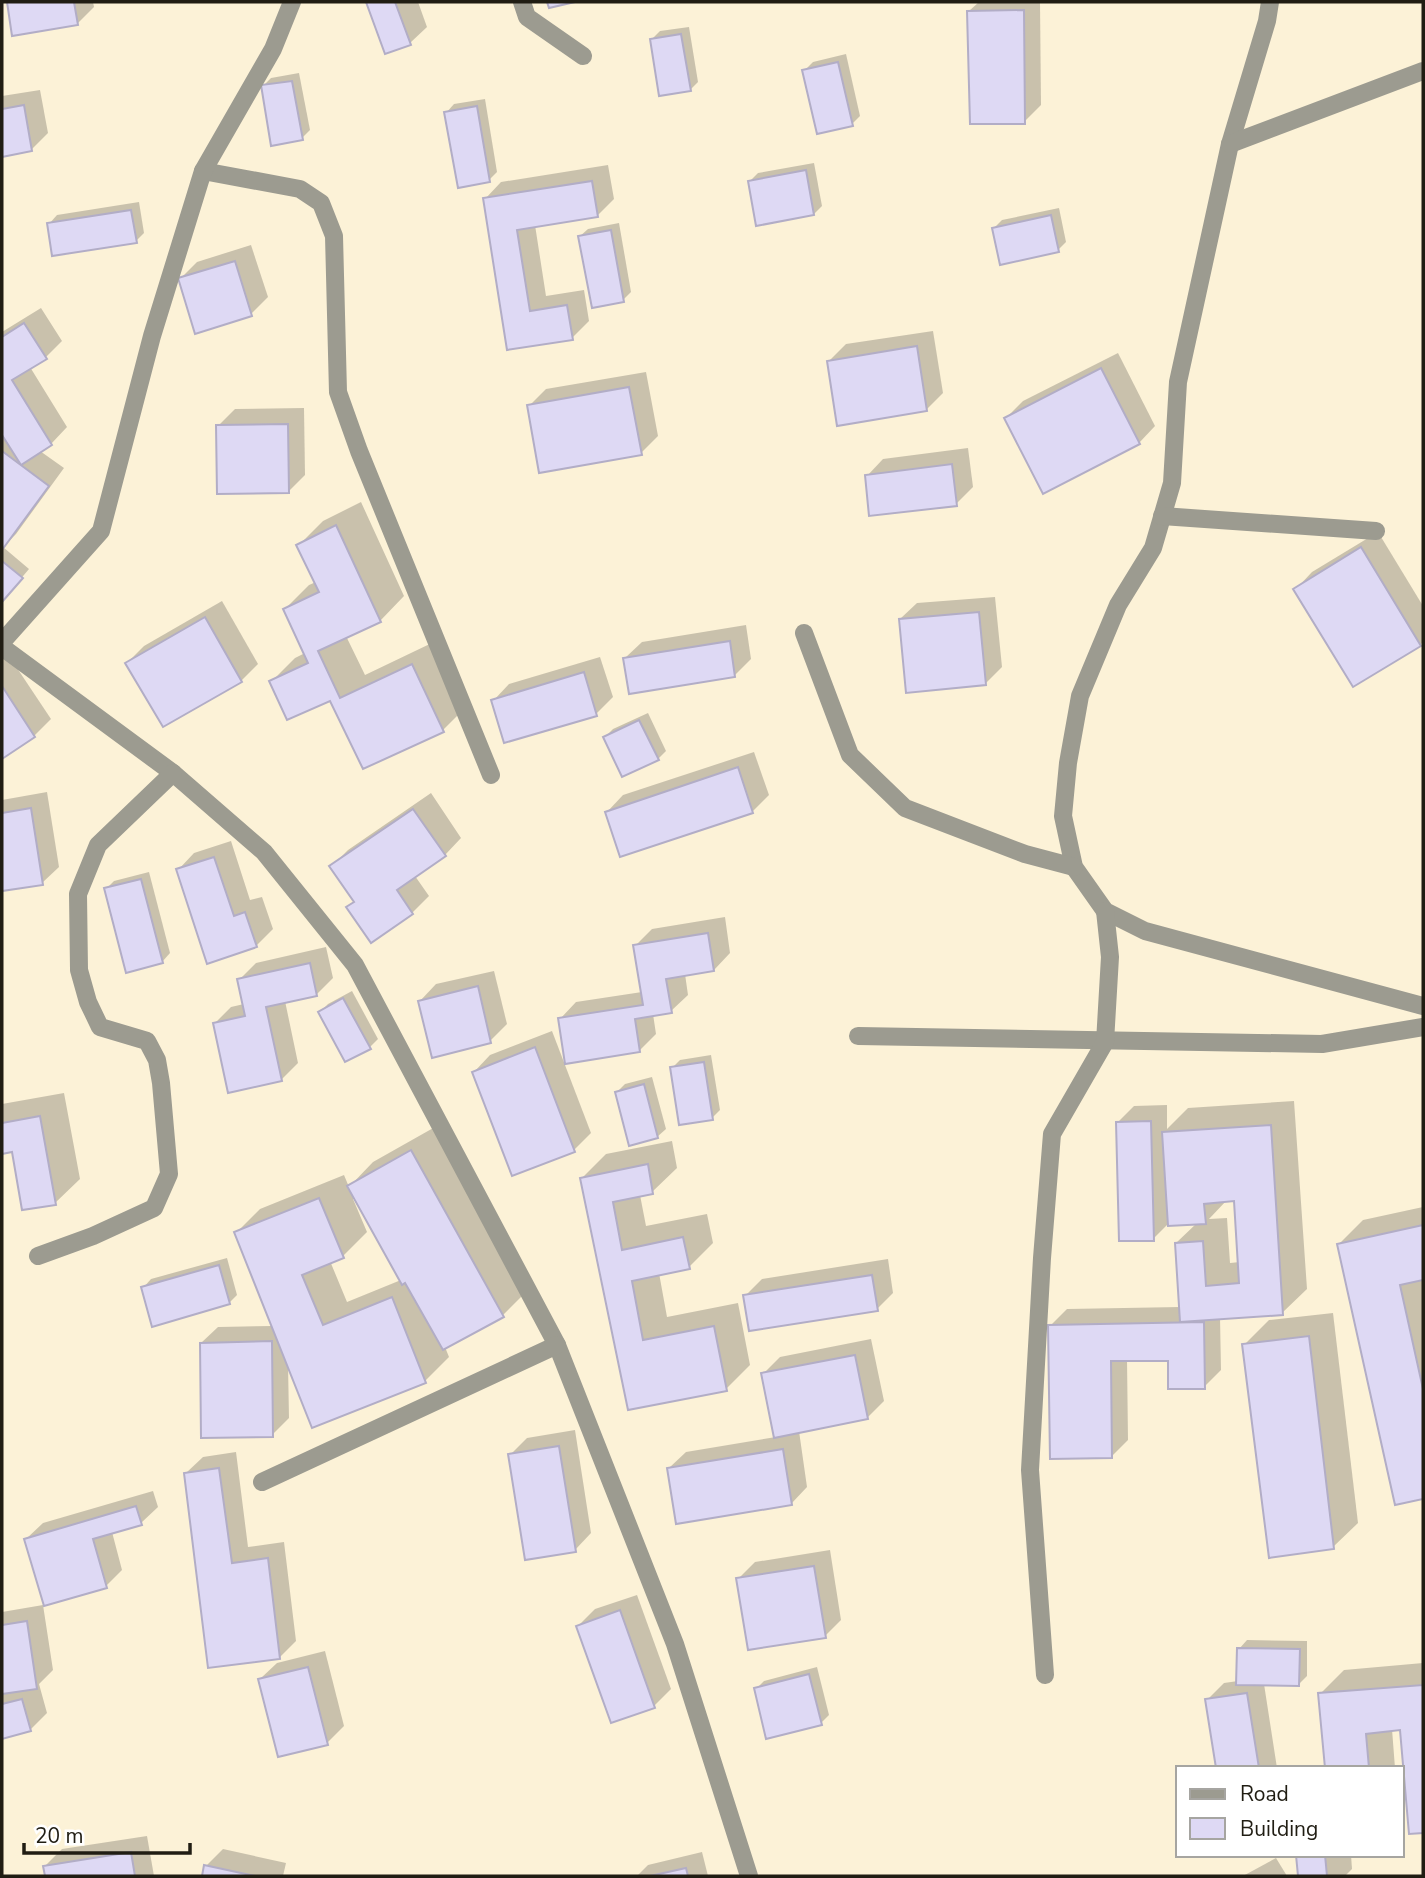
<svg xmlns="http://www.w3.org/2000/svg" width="1425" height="1878" viewBox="0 0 1425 1878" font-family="'Nunito Sans',sans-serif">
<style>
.shadow{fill:#0003;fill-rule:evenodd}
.building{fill:#ded9f4;stroke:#b2adc6;stroke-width:2}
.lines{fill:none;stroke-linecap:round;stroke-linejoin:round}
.minor{stroke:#9c9b90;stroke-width:18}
</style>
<rect width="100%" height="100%" fill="#fcf2d7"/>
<g class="shadow">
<polygon points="8,2 93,2 94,7 77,24 13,34"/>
<polygon points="367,2 418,2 427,27 410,43 386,52"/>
<polygon points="979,2 1040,2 1041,105 1024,122 969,11"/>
<polygon points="689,27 698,82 690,90 652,39 660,31"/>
<polygon points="846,54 860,116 852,124 804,71 813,62"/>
<polygon points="299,73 310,130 302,138 263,86 271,78"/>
<polygon points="40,90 48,133 31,150 2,155 2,96"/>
<polygon points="485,99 497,172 489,180 446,113 454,104"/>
<polygon points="814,163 822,206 814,214 750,181 758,173"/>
<polygon points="608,165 614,199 597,216 535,225 546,296 584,290 589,321 572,338 508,348 485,199 501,182"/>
<polygon points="139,202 144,233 136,241 49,224 57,215"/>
<polygon points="1059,208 1066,242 1058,250 994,228 1002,220"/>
<polygon points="619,223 631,292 623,300 579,237 588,229"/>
<polygon points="251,245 268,297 251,314 180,279 197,262"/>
<polygon points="41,308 62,341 45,358 30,367 67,427 51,444 40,451 64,468 16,534 3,547 29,569 2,601 2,332"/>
<polygon points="933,331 943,393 926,410 829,361 846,344"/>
<polygon points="1118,353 1155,426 1139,443 1006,418 1023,401"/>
<polygon points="646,372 658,436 641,453 529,406 546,389"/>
<polygon points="304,408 305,475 289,491 218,426 235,409"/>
<polygon points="968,448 973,487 956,504 867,476 883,459"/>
<polygon points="361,502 404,596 380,621 346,636 365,675 436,641 467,706 443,730 271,682 295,658 305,653 285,609 309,585 316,582 299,545 323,521"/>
<polygon points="1378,532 1423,606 1423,642 1420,645 1296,589 1312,572"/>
<polygon points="995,597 1002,667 985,684 900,619 917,603"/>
<polygon points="222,601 258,664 241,681 127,663 144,646"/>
<polygon points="746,625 751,659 735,675 625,658 642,642"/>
<polygon points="3,647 51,719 34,736 2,757"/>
<polygon points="600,657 613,697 596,714 493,701 509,684"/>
<polygon points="648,713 666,751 658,759 605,737 613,729"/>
<polygon points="754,752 769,795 752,812 607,812 623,795"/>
<polygon points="47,792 59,867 42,883 2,890 2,800"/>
<polygon points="431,793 461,838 445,855 415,876 429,896 412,913 371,941 355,901 331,867 348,850"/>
<polygon points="231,841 250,900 262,897 273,929 256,946 178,870 194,853"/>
<polygon points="149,872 170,953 162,962 106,889 114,881"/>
<polygon points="725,917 730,953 714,970 685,974 688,995 671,1011 653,1014 656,1034 639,1051 560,1019 576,1002 642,992 635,946 652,929"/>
<polygon points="326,947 333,978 316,995 285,1001 298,1063 281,1080 215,1023 231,1007 244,1004 239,980 256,963"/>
<polygon points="494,971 507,1024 490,1041 420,1001 436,984"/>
<polygon points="352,991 378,1039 370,1047 320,1012 328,1004"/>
<polygon points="552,1031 591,1133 574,1150 474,1072 490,1055"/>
<polygon points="711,1055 720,1110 712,1118 672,1068 680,1060"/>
<polygon points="652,1077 666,1129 657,1137 617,1092 625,1084"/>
<polygon points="64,1093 80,1179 55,1203 13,1150 2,1152 2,1104"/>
<path d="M1294,1101L1307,1289L1282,1313L1220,1317L1221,1370L1204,1387L1170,1359H1127L1128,1440L1111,1457L1050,1326L1067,1309L1180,1307L1176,1243L1197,1223L1170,1222L1153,1239L1117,1123L1134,1106L1167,1105V1129L1188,1108ZM1235,1199L1240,1262L1230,1263L1227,1218L1209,1219L1227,1200Z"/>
<path d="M435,1127L527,1291L503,1315L445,1347L449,1357L425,1381L288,1364L289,1418L272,1435L201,1343L218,1327L273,1326L236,1233L260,1209L344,1175L349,1187L373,1162ZM355,1197L401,1280L347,1302L330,1261L343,1256L367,1232L353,1199Z"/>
<polygon points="672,1141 677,1168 652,1192 640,1195 646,1226 707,1214 713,1243 689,1267 659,1273 667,1317 738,1303 750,1365 726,1389 630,1408 582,1178 606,1154"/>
<polygon points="1423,1207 1423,1497 1396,1503 1339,1244 1363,1220"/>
<polygon points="227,1258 237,1295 229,1303 143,1288 151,1279"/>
<polygon points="888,1259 893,1293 877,1309 745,1296 762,1279"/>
<polygon points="1333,1313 1358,1523 1333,1547 1244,1345 1269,1320"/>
<polygon points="871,1339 884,1401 867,1418 799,1431 807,1487 791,1504 669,1468 686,1452 776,1437 763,1374 780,1357"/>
<polygon points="575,1430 591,1533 575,1550 510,1455 527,1438"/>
<polygon points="236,1452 248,1547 284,1542 296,1641 279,1658 186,1473 203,1457"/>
<polygon points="153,1491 158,1507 141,1523 112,1532 122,1570 106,1586 26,1539 43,1523"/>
<polygon points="830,1550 841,1620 825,1636 738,1579 755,1562"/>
<polygon points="637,1595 671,1689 654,1706 578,1626 595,1609"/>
<polygon points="43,1605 53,1670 39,1684 47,1713 30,1730 2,1737 2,1612"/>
<polygon points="1247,1640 1307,1641 1307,1676 1299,1684 1264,1684 1277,1768 1218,1768 1207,1700 1224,1683 1238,1681 1239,1649"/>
<polygon points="325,1651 344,1726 327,1743 260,1679 277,1663"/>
<polygon points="1423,1663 1423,1832 1411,1833 1402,1728 1392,1729 1395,1768 1327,1768 1320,1694 1344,1670"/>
<polygon points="817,1667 829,1715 821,1723 756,1689 764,1681"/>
<polygon points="147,1836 154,1876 47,1876 45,1866 62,1849"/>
<polygon points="223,1849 286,1863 283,1876 204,1876 206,1866"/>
<polygon points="702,1852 708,1876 637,1876 648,1865"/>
<polygon points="1298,1855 1351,1855 1352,1869 1345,1876 1299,1876"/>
<polygon points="1276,1858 1287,1876 1243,1876"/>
</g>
<g class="building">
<polygon points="7,2 74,2 78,25 12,36"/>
<polygon points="366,2 395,2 411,45 385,54"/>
<polygon points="547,2 575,2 549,8"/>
<polygon points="1024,10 1025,124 970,124 967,11"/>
<polygon points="681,34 691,91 659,96 650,39"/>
<polygon points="838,62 853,126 817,134 802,70"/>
<polygon points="292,81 303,140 271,146 261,85"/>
<polygon points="24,105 32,151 2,157 2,109"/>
<polygon points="477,106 490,182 458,188 444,112"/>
<polygon points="806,170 814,215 756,226 748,181"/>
<polygon points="592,181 598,217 517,230 530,311 567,305 573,340 507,350 483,198"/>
<polygon points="131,210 137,243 52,256 47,223"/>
<polygon points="1051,215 1059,252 1000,265 992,228"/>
<polygon points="611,230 624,302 592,308 578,236"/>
<polygon points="235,261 252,316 195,334 178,278"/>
<polygon points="24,323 47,359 12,380 52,445 21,465 2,435 2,337"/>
<polygon points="917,346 927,411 837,426 827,361"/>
<polygon points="1101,368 1140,444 1043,494 1004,418"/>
<polygon points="629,387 642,455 539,473 527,405"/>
<polygon points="288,424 289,493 217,494 216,425"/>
<polygon points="2,451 49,486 2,550"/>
<polygon points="952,464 957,506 869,516 865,475"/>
<polygon points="336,525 381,622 318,651 340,698 412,664 444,732 363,769 330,701 287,720 269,681 308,663 283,609 319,592 296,545"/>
<polygon points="1361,547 1421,646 1353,687 1293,589"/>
<polygon points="2,561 23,578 2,602"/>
<polygon points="979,612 986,685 906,693 899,619"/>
<polygon points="205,617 242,682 163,727 125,663"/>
<polygon points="730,641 735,677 629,694 623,658"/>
<polygon points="584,672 597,716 504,743 491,700"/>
<polygon points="2,686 35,737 2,759"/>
<polygon points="639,720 659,760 622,777 603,737"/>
<polygon points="738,767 753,813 620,857 605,812"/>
<polygon points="31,808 43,885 2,891 2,813"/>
<polygon points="413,809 446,856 397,890 413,914 371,943 346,907 354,902 329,866"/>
<polygon points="214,857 234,916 245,912 257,947 207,964 176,869"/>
<polygon points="141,879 163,963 126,973 104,888"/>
<polygon points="708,933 714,971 666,979 672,1013 635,1019 640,1052 565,1064 558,1018 643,1005 633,945"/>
<polygon points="310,963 317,996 266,1007 282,1081 228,1093 213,1023 245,1016 237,979"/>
<polygon points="478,986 491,1043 432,1058 418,1001"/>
<polygon points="343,998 371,1049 345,1062 318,1012"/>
<polygon points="535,1047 575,1152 512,1176 472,1072"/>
<polygon points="704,1062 713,1120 679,1125 670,1067"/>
<polygon points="644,1084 658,1138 629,1146 615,1092"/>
<polygon points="40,1116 56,1205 22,1210 12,1152 2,1154 2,1123"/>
<polygon points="1151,1121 1154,1241 1119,1241 1116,1122"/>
<polygon points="1271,1125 1283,1315 1180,1322 1175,1243 1203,1241 1206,1286 1239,1283 1234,1201 1204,1204 1206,1224 1168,1226 1162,1132"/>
<polygon points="411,1150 504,1317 443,1350 405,1283 402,1285 347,1186"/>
<polygon points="648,1164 653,1194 613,1202 622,1250 683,1237 690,1269 632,1281 643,1340 714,1326 727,1391 628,1410 580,1178"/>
<polygon points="319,1198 344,1258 302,1275 323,1325 392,1297 426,1383 312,1428 234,1232"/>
<polygon points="1423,1225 1423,1280 1400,1285 1423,1389 1423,1499 1395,1505 1337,1244"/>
<polygon points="219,1265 230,1304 152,1327 141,1287"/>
<polygon points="872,1275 878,1311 749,1331 743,1295"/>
<polygon points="1204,1322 1205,1389 1168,1389 1168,1361 1111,1361 1112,1458 1050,1459 1048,1325"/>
<polygon points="1309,1336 1334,1549 1269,1558 1242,1344"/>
<polygon points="272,1341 273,1437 201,1438 200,1343"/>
<polygon points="855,1355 868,1419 774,1438 761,1373"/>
<polygon points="559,1446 576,1552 525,1560 508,1454"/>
<polygon points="783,1449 792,1505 676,1524 667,1468"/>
<polygon points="219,1468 232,1563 268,1558 280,1659 208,1668 184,1473"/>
<polygon points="136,1506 142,1525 93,1539 107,1588 44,1606 24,1539"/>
<polygon points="814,1566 826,1638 748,1650 736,1578"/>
<polygon points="620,1610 655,1708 611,1723 576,1626"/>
<polygon points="27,1621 37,1689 2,1694 2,1625"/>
<polygon points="1237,1648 1300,1649 1299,1686 1236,1685"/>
<polygon points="308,1667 328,1745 278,1757 258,1679"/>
<polygon points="809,1674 822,1725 766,1739 754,1688"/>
<polygon points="1423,1685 1423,1833 1409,1834 1400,1730 1366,1734 1369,1768 1325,1768 1318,1693"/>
<polygon points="1247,1693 1259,1768 1216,1768 1205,1699"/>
<polygon points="22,1699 31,1731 2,1739 2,1704"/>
<polygon points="131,1852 135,1876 45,1876 43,1866"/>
<polygon points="1296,1855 1325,1855 1327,1876 1298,1876"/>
<polygon points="204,1865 255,1876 202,1876"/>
<polygon points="686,1868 688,1876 650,1876"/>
</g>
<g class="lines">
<g class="minor">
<polyline points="522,2 527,17 583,56"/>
<polyline points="1270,2 1267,21 1230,144 1178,382 1172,483 1153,548 1118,605 1080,696 1068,763 1063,816 1074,867 1105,911 1145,931 1423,1006"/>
<polyline points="1230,144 1423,71"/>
<polyline points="203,171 300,189 321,203 334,236 338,392 359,451 491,775"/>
<polyline points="1162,516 1376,531"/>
<polyline points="804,633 850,755 905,808 1025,854 1074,867"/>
<polyline points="2,642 101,531 152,336 203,171 273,49 292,2"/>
<polyline points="2,647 173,773 264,852 355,965 557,1345 675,1644 749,1876"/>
<polyline points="858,1036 1322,1044 1423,1027"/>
<polyline points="38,1256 93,1236 154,1208 169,1174 161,1083 157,1060 147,1041 100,1027 88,1002 79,970 78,894 98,845 173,773"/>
<polyline points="262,1482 557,1345"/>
<polyline points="1045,1675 1030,1470 1042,1258 1052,1134 1105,1042 1110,957 1105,911"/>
</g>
</g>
<rect width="1425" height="1878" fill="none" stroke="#201d13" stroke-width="7"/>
<rect x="1176" y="1766" width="228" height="91" fill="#ffffff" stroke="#a6a5a1" stroke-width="2"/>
<rect x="1190" y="1789" width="35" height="10" fill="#9c9b90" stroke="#a6a5a1" stroke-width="2"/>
<text x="1240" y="1801" font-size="21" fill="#201d13">Road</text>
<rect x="1190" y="1818" width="35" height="21" fill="#ded9f4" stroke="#a6a5a1" stroke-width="2"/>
<text x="1240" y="1836" font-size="21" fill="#201d13">Building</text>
<path d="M24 1843v10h166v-10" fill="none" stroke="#201d13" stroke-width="3.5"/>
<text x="35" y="1843" font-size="21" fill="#201d13" stroke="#ffffff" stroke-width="5" paint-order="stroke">20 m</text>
</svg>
